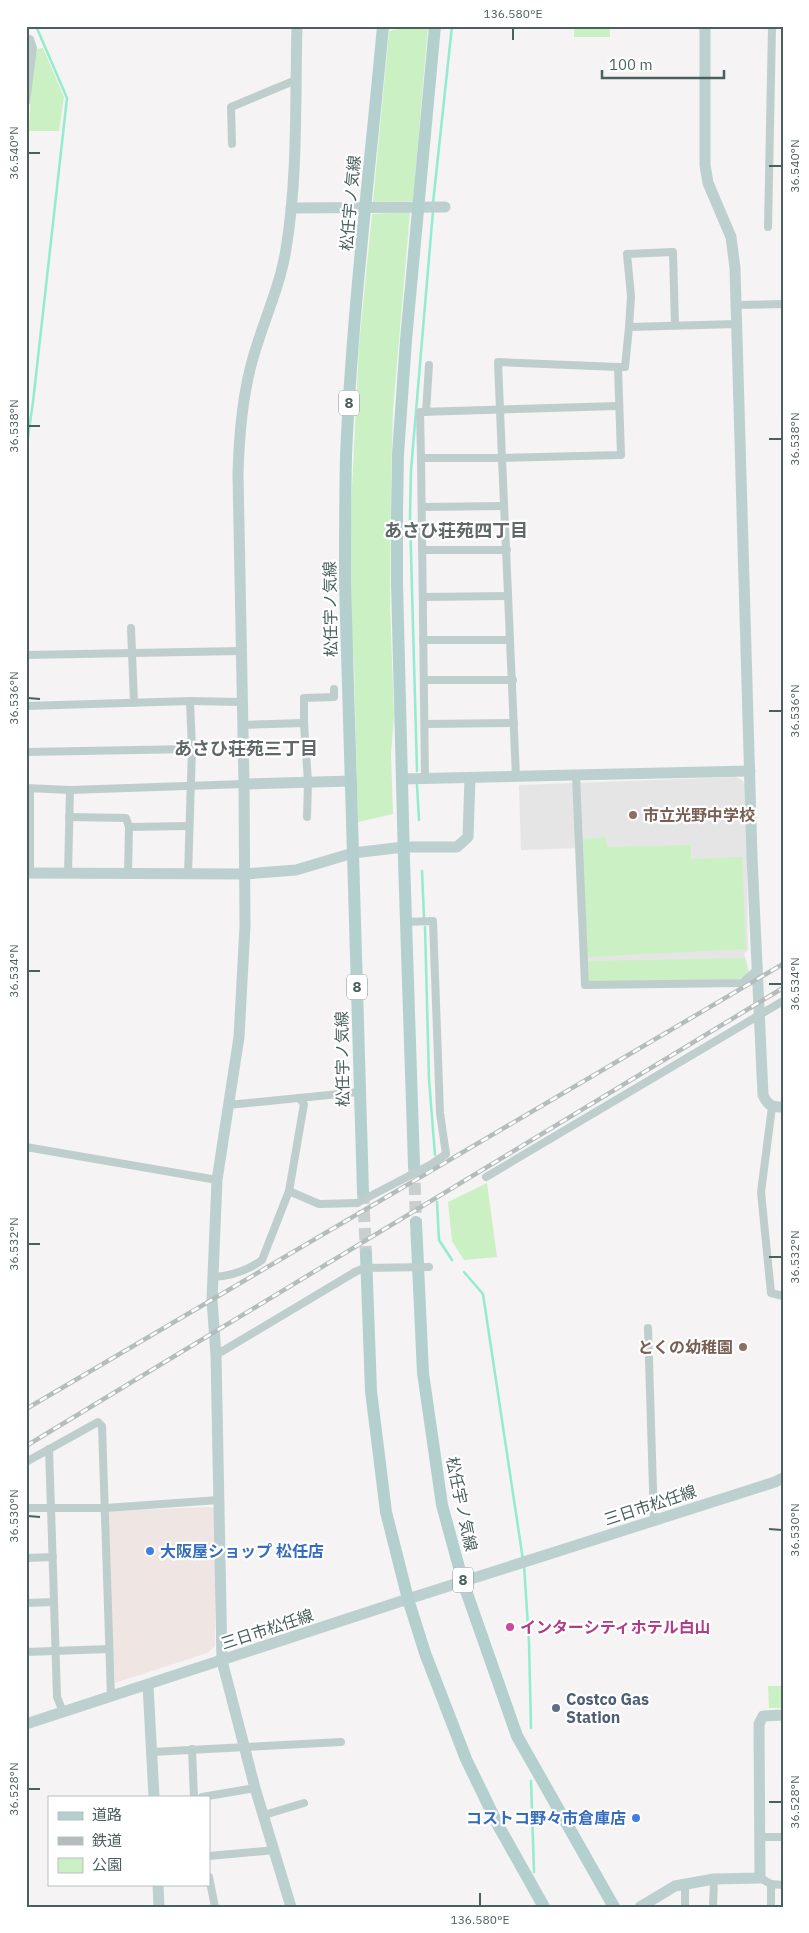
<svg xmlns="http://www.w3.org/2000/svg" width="809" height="1933" viewBox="0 0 809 1933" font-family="'IBM Plex Sans','Noto Sans JP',sans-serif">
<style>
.commercial{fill:#efe5e3}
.education{fill:#e6e5e5}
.green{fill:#cbf0c3}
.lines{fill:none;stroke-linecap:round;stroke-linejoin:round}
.stream{stroke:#92eccd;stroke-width:2.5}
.primary-tunnel{stroke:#cacece;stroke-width:12;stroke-dasharray:12 6;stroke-linecap:butt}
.street{stroke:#bececd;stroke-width:8}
.secondary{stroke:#bcd0d0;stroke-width:11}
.primary{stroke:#b3d0ce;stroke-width:12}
.rail-casing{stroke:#b5bcbc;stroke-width:4.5}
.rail{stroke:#fff;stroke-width:2.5;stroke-dasharray:8;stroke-linecap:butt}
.street-bridge{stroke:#bececd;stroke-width:8}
.ticks{fill:none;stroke:#4a605e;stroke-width:2}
.education-dot{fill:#8d6e63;stroke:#fff;stroke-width:2}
.shop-dot{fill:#3f7fe0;stroke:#fff;stroke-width:2}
.hotel-dot{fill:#d1479c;stroke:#fff;stroke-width:2}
.service-dot{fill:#5c6f8a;stroke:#fff;stroke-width:2}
.labels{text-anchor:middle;stroke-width:4.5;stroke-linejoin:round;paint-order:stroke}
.shield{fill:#fff;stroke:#80908e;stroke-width:1}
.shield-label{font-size:15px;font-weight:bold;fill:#4a605e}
.street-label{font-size:16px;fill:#4a605e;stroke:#fff}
.education-label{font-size:16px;font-weight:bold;fill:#785e54;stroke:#fff;text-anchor:start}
.shop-label{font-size:16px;font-weight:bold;fill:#366cbe;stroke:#fff;text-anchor:start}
.hotel-label{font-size:16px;font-weight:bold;fill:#b23c85;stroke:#fff;text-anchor:start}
.service-label{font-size:16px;font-weight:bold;fill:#4e5e75;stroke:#fff;text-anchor:start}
.neighbourhood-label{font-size:18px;font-weight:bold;fill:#5f6767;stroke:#fff}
.neatline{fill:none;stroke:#4a605e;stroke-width:2}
.ticks-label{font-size:12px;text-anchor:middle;fill:#4a605e}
</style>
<rect width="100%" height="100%" fill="#f5f3f4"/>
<polygon class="commercial" points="210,1507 215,1509 215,1646 207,1653 115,1683 107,1511"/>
<polygon class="education" points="736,777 742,780 746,785 748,950 744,954 750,973 741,978 588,982 581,848 521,850 519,785"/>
<g class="green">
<polygon points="412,26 428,26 413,201 373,202 389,31"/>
<rect x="574" y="26" width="36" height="11"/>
<polygon points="43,48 64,97 59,131 29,131 31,87 37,49"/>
<polygon points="410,212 393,410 391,478 390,606 394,716 391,754 393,814 358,822 354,663 351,627 351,508 359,346 372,214"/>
<polygon points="606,837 607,847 691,845 691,859 742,857 746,949 587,957 583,839"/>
<polygon points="745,958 748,975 739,979 591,983 586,981 586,961"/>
<polygon points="487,1183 497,1257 464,1260 452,1241 448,1202"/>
<polygon points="768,1686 783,1686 783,1708 769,1708"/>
</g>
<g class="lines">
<g class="stream">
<polyline points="433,203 452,26"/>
<polyline points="26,450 33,402 67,98 36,26"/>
<polyline points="417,771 410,517 411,470 433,211"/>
<polyline points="417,785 419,820"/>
<polyline points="422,871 424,918"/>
<polyline points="425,927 429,1079 435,1155"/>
<polyline points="437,1202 439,1240 452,1260"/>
<polyline points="464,1272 483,1294 523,1560"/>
<polyline points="524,1565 529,1642 531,1728"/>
<polyline points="531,1781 534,1872"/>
</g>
<g class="primary-tunnel">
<polyline points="414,1165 416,1222"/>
<polyline points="363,1192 366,1254"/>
</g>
<g class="street">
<polyline points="26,39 30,39 33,48 26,102"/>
<polyline points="232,144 231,107 296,80"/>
<polyline points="768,227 772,26"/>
<polyline points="736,305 783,304"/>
<polyline points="629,327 631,296 627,254 673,252 675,325"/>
<polyline points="426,412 429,365"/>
<polyline points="421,458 420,412 618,406"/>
<polyline points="422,507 504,506"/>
<polyline points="422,550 507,550"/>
<polyline points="423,597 508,596"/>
<polyline points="131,628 134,703"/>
<polyline points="423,640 510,640"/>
<polyline points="26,655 241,651"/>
<polyline points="424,680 513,680"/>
<polyline points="190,701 242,702"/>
<polyline points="26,706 190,701 192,749 188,875"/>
<polyline points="304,723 304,698 334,697 334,689"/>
<polyline points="425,724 514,723"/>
<polyline points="242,725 304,723 308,782 307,817"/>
<polyline points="26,752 192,749"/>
<polyline points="576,776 585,985 742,983 758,969"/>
<polyline points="516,777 502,458 621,455 618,367 625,367 629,327 737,324"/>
<polyline points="425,779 421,458 502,458 498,362 618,367"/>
<polyline points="26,788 70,790 244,784"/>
<polyline points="69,817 126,818 129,827 128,874"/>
<polyline points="129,827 189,826"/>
<polyline points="30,873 30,789"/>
<polyline points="68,873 70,790"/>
<polyline points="405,922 433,921 440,1113 446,1154 430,1165"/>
<polyline points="299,1098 359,1092"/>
<polyline points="772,1107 761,1192 771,1293 783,1296"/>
<polyline points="26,1147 217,1180"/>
<polyline points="486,1177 783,1001"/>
<polyline points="289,1191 319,1204 357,1203"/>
<path d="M213,1277C231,1276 247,1271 262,1260L289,1191L304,1104L299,1098L228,1105"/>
<polyline points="648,1328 654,1520"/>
<polyline points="216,1355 355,1272"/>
<polyline points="26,1462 98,1422 102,1426 111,1697"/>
<polyline points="26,1508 51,1508 49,1449"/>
<polyline points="26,1558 53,1557"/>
<polyline points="54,1602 57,1697 63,1712"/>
<polyline points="26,1603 54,1602 51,1508 105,1508 219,1500"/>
<polyline points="26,1652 109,1649"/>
<polyline points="192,1749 194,1797"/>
<polyline points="152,1752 341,1742"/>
<polyline points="202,1797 255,1788"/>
<polyline points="264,1815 304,1803"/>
<polyline points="761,1837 783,1837"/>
<polyline points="209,1856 275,1850"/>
<polyline points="209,1877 215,1907"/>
<polyline points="760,1878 771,1884 783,1885"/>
<polyline points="685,1884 685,1907"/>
<polyline points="771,1884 771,1907"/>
<polyline points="713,1907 714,1879"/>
</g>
<g class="secondary">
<path d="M705,26V165L708,183L731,237L735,268L752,857L763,1095C768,1106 772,1107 783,1107"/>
<polyline points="291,208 445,207"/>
<polyline points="402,779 750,771"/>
<polyline points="244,784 351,781"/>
<polyline points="26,873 245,874 296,870 353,853 404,847 457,847 468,837 470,778"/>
<polyline points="148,1685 154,1797"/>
<polyline points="26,1724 408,1599 775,1482 783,1478"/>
<polyline points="158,1884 159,1907"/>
<path d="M291,1907L255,1788L222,1661L216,1355L212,1300L217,1180L239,1037L245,926L244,784L238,474C239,435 242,396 253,358C263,322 280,287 286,249C298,177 295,100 297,26"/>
<polyline points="640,1907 675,1886 714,1879 760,1878 759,1724 763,1716 783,1715"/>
</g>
<g class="primary">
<polyline points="414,1165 404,860 397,584 397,513 398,454 406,340 435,26"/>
<path d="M363,1192L345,584C345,542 345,499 346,456C352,312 370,169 383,26"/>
<polyline points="416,1222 423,1373 442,1505 463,1582 517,1736 614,1907"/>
<polyline points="366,1254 371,1391 386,1512 408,1599 425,1653 466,1759 498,1825 544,1907"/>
</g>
<defs>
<g id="rail">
<polyline points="26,1409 783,964"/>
<polyline points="26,1446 783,988"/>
</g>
</defs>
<use href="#rail" class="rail-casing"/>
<use href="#rail" class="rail"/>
<g class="street-bridge">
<polyline points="357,1203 430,1165"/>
<polyline points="355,1272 364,1268 429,1267"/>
</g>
</g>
<path class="ticks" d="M513,40V28M28,153H40M769,166H782M28,426H40M769,439H782M28,698L40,699M769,711H782M28,971H40M769,984H782M28,1244H40M769,1257H782M28,1516L40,1517M769,1529L782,1530M28,1789H40M769,1802H782M480,1906V1893"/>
<g class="education-dot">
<circle cx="633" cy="815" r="5"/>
<circle cx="743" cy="1347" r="5"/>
</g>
<g class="shop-dot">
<circle cx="150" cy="1551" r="5"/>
<circle cx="636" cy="1818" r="5"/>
</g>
<circle class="hotel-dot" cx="510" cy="1627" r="5"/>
<circle class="service-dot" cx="556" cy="1708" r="5"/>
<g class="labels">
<g class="shield">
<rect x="339" y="390.5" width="20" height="25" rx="4"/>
<rect x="347" y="974.5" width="20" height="25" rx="4"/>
<rect x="453" y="1567.5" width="20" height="25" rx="4"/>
</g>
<g class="shield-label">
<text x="349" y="408">8</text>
<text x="357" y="992">8</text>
<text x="463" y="1585">8</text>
</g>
<g class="street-label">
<text transform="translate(350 203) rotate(-85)" y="6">松任宇ノ気線</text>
<text transform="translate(330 609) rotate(-91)" y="6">松任宇ノ気線</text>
<text transform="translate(342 1059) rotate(-91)" y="6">松任宇ノ気線</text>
<text transform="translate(462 1504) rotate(78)" y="6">松任宇ノ気線</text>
<text transform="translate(650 1505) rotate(-18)" y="6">三日市松任線</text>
<text transform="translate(267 1629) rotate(-18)" y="6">三日市松任線</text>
</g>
<g class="education-label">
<text x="643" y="821">市立光野中学校</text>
<text x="733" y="1353" text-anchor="end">とくの幼稚園</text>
</g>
<g class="shop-label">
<text x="160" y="1557">大阪屋ショップ 松任店</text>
<text x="626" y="1824" text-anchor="end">コストコ野々市倉庫店</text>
</g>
<g class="hotel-label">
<text x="520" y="1633">インターシティホテル白山</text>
</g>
<g class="service-label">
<text x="566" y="1705">Costco Gas<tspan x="566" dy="18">Station</tspan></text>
</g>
<g class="neighbourhood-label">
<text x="456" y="537">あさひ荘苑四丁目</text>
<text x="246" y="755">あさひ荘苑三丁目</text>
</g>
</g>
<rect width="809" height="1933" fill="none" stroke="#ffffff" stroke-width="55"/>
<rect x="48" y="1796" width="162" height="90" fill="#ffffff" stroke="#b7bfbf"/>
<rect x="58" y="1812" width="25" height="8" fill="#b3d0ce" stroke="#b7bfbf"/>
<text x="92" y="1820" font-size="15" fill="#4a605e">道路</text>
<rect x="58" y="1837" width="25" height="8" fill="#b5bcbc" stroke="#b7bfbf"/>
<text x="92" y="1846" font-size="15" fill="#4a605e">鉄道</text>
<rect x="58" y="1858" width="25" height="15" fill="#cbf0c3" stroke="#b7bfbf"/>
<text x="92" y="1870" font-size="15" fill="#4a605e">公園</text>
<path d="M602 70v8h122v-8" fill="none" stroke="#4a605e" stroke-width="2.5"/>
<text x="609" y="70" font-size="15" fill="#4a605e" stroke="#ffffff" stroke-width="4" paint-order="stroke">100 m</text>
<rect x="28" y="28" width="754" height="1878" class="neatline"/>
<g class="ticks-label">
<text x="513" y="18">136.580°E</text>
<text transform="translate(14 153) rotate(-90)" y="4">36.540°N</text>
<text transform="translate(795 166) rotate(-90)" y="4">36.540°N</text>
<text transform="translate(14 426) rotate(-90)" y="4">36.538°N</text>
<text transform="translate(795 439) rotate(-90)" y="4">36.538°N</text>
<text transform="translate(14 698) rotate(-90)" y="4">36.536°N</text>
<text transform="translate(795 711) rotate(-90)" y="4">36.536°N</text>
<text transform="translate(14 971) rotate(-90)" y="4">36.534°N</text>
<text transform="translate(795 984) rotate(-90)" y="4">36.534°N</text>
<text transform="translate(14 1244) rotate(-90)" y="4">36.532°N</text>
<text transform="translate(795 1257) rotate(-90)" y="4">36.532°N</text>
<text transform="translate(14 1516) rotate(-90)" y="4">36.530°N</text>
<text transform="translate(795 1530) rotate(-90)" y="4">36.530°N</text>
<text transform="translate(14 1789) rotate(-90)" y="4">36.528°N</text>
<text transform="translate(795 1802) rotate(-90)" y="4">36.528°N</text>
<text x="480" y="1924">136.580°E</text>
</g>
</svg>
